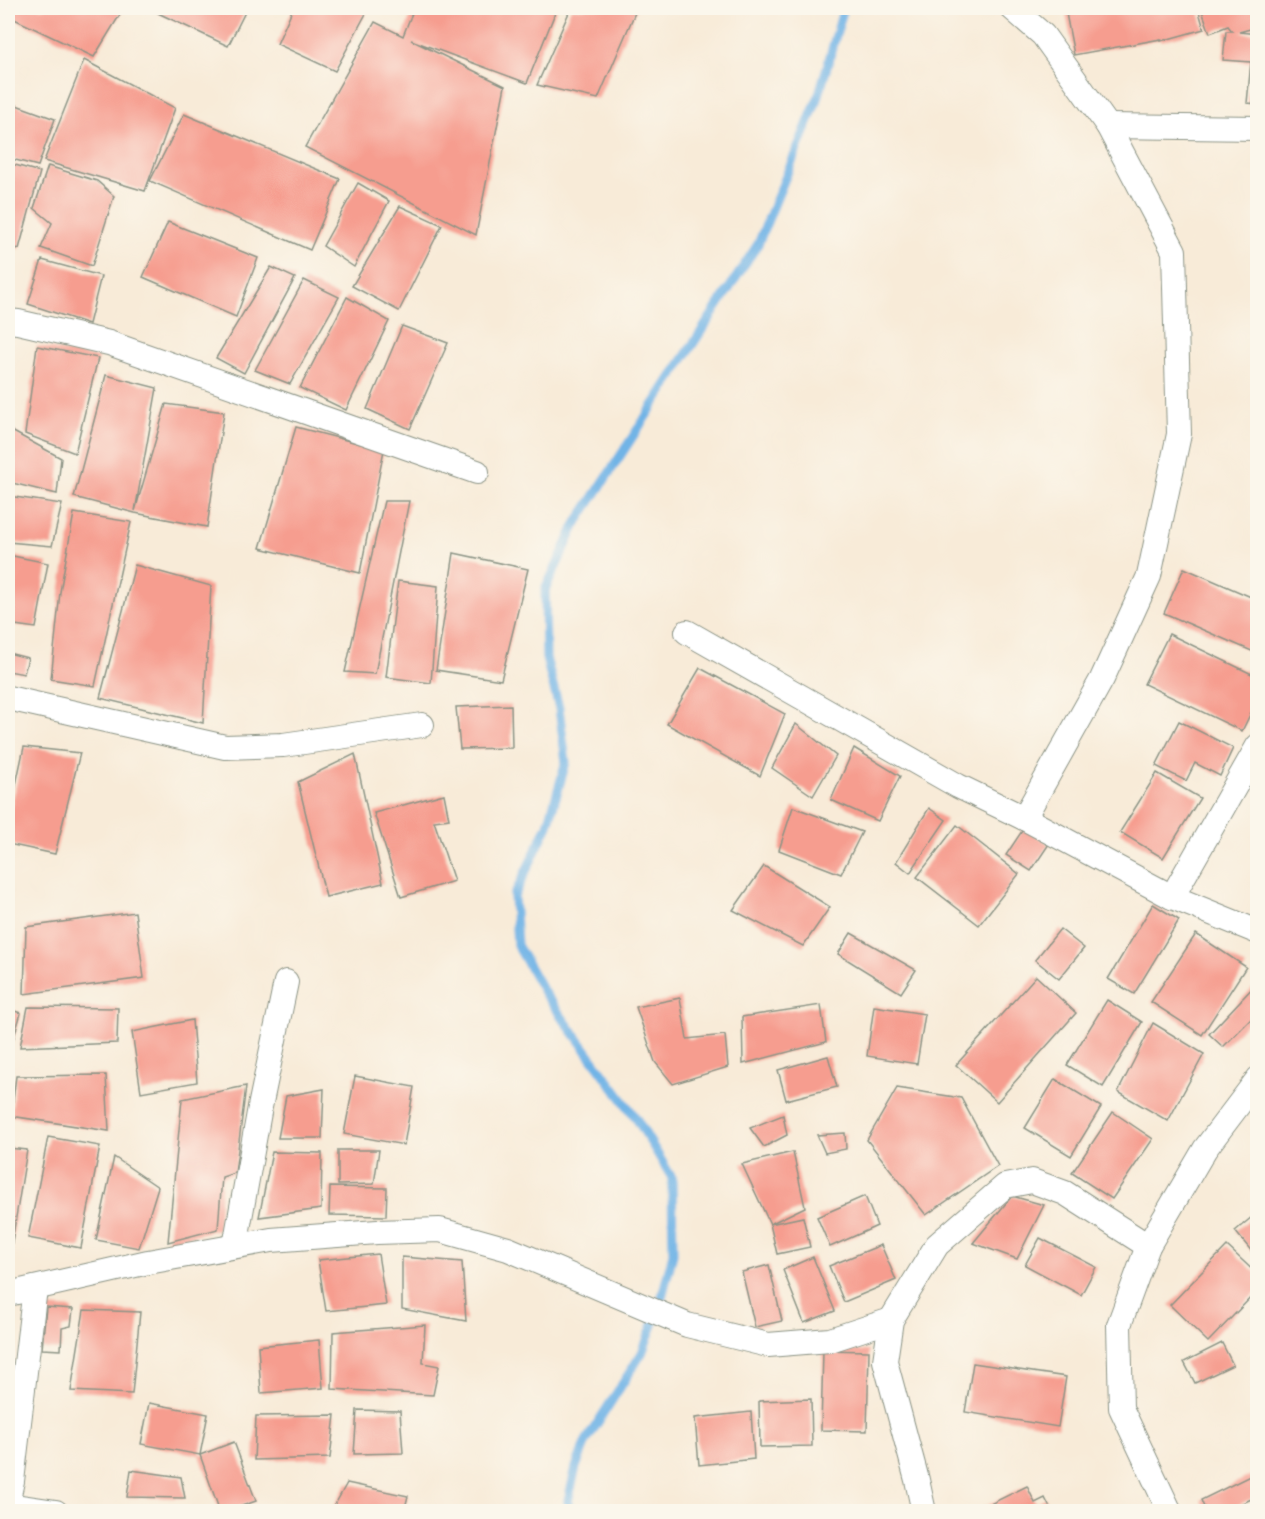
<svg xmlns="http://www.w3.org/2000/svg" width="1265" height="1519" viewBox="0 0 1265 1519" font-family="'Indie Flower',sans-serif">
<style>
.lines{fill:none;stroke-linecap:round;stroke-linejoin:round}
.stream{stroke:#71b4e6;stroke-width:9}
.building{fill:#f69d8f}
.minor-casing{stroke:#8c9486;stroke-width:26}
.minor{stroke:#fff;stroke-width:24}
</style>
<rect width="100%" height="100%" fill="#fbf7ec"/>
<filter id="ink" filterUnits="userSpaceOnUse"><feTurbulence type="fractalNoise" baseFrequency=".0167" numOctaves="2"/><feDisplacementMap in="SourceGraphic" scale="12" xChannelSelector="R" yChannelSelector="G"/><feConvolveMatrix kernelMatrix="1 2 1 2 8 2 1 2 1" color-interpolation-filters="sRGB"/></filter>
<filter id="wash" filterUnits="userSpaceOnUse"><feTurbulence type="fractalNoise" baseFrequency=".008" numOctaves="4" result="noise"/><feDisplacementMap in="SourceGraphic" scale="24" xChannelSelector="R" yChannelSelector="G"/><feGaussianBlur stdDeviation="1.35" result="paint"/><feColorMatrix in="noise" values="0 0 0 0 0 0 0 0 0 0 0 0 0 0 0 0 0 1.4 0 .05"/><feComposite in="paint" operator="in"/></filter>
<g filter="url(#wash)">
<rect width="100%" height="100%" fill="#f8ebd8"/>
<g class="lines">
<polyline class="stream" points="569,1512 568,1501 576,1467 586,1441 642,1353 658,1312 673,1254 672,1178 636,1118 545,994 517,945 514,896 548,825 566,762 559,708 546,658 545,590 576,524 758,244 818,98 842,14 841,8"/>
</g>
<g id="blocks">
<g class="building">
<polygon points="8,8 124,8 94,57 8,16"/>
<polygon points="160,8 247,8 228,46 158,13"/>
<polygon points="293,8 369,8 335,71 277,44"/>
<polygon points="414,8 557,8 527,83 411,40 505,86 476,235 305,147 375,22 403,36"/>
<polygon points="571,8 637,8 598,99 537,85"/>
<polygon points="1065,8 1198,8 1204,29 1161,41 1161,39 1074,55"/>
<polygon points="1201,8 1258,8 1258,27 1239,32 1258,34 1258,104 1247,103 1251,62 1223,60 1226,31 1232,31 1228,26 1210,33"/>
<polygon points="84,60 175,108 145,191 44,161"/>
<polygon points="8,102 55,119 38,166 8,158"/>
<polygon points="184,114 340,179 310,250 150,181"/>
<polygon points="8,163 40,172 19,249 8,246"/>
<polygon points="48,166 97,181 114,196 92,266 41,248 52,223 34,208"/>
<polygon points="358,183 389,201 354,267 323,246"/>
<polygon points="400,206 442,225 399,311 352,286"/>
<polygon points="168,222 258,258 236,317 143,277"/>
<polygon points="42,260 101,276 89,324 28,304"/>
<polygon points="271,267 295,278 244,373 216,358"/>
<polygon points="304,280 339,297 290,384 255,370"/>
<polygon points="347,297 389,321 346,410 300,388"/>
<polygon points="402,326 448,343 410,429 367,409"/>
<polygon points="37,346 98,358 75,453 25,434"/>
<polygon points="106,375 157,388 135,511 166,404 224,412 207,527 135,513 74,497"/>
<polygon points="296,427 384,450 360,573 260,548"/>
<polygon points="8,429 61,458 57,494 8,482"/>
<polygon points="8,496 62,504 52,546 8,542"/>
<polygon points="384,501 409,501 375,674 345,672"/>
<polygon points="74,513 131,522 95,686 51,679 60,592"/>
<polygon points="454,553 528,569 501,680 436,670"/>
<polygon points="8,555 48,563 36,628 8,624"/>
<polygon points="135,565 211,586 203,723 100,698"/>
<polygon points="1184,568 1258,600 1258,643 1254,652 1164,613"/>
<polygon points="398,581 438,586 431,683 386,677"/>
<polygon points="1169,634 1258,677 1258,698 1242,731 1144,684"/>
<polygon points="8,653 28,658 24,674 8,671"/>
<polygon points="700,668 785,714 760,776 667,724"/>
<polygon points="511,705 512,748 460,749 456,707"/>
<polygon points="1179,721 1233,748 1220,776 1195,763 1186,781 1156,766"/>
<polygon points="796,724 836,756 813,796 772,768"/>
<polygon points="24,747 80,753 55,854 8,844 8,822"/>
<polygon points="854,748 900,776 878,821 831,800"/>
<polygon points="355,754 383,883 326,897 298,782"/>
<polygon points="1157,773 1200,798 1163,858 1120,832"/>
<polygon points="444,794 449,819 434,821 454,881 401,897 374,813"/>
<polygon points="793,807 862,832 841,874 779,850"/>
<polygon points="929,808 946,820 910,873 896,862"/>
<polygon points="957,825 1019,874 979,925 917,877"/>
<polygon points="1024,828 1049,844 1031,871 1006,855"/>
<polygon points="764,866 830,907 803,946 733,910"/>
<polygon points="1153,904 1179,920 1134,994 1108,979"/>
<polygon points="135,912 144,978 24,994 26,927"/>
<polygon points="1060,929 1084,948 1059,979 1035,960"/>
<polygon points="851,933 916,970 901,993 838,954"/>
<polygon points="1196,934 1246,967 1202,1035 1151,1002"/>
<polygon points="1036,976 1076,1013 997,1102 956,1065"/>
<polygon points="1258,982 1258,1012 1223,1047 1209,1034"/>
<polygon points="680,998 687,1039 725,1035 728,1067 673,1084 655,1062 636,1007"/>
<polygon points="1107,1000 1142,1022 1103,1087 1067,1065"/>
<polygon points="821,1005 826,1042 743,1064 742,1017"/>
<polygon points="874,1006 925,1014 917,1064 867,1056"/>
<polygon points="28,1007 118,1008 117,1043 20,1047"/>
<polygon points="8,1009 21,1013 9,1054 8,1053"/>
<polygon points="192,1020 197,1082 141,1092 132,1032"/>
<polygon points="1153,1023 1204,1054 1168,1121 1118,1092"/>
<polygon points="828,1056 837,1087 786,1100 778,1070"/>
<polygon points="106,1075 109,1131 11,1116 16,1076"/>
<polygon points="355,1076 414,1087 404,1145 344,1134"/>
<polygon points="1055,1079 1101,1107 1071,1156 1025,1128"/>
<polygon points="246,1086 235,1173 222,1177 218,1229 168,1242 182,1099"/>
<polygon points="897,1088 961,1098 998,1166 926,1215 867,1140"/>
<polygon points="324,1089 322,1138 278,1138 286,1096"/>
<polygon points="1113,1112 1153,1139 1112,1199 1072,1173"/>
<polygon points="783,1115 787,1135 764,1147 750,1128"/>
<polygon points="845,1133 846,1149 825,1153 817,1135"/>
<polygon points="48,1137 100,1146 81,1248 28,1238"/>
<polygon points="8,1148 27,1150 9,1260 8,1260"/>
<polygon points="338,1150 379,1150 374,1184 338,1185"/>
<polygon points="272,1152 322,1153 321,1209 259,1217"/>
<polygon points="793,1152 805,1207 770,1224 742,1164"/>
<polygon points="114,1157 158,1187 139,1248 96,1240"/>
<polygon points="330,1187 387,1188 386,1216 329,1215"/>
<polygon points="865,1196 877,1226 830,1247 817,1217"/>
<polygon points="1012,1196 1044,1205 1017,1259 973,1243"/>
<polygon points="1258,1212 1258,1259 1235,1231"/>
<polygon points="803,1217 810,1247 777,1254 770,1224"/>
<polygon points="1040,1238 1096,1267 1081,1295 1025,1265"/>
<polygon points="881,1245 896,1280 844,1302 829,1266"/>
<polygon points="1227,1246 1258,1275 1258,1290 1208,1342 1170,1305"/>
<polygon points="378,1254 386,1305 326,1311 318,1260"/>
<polygon points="402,1257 462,1262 466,1321 402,1309"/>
<polygon points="813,1257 835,1311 804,1323 783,1270"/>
<polygon points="769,1265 782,1321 755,1327 742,1272"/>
<polygon points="46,1307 73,1309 71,1326 62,1328 61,1350 42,1349"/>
<polygon points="84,1310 140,1312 132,1394 71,1391"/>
<polygon points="425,1325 423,1363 439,1366 433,1395 332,1389 333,1332"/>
<polygon points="319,1340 323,1388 261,1393 258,1346"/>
<polygon points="1222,1343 1233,1365 1195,1383 1184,1362"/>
<polygon points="823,1350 869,1351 867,1431 821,1430"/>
<polygon points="973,1363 1066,1377 1058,1427 965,1412"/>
<polygon points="811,1399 812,1446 760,1447 759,1401"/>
<polygon points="149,1403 208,1414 200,1455 141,1444"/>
<polygon points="357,1410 400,1411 403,1453 354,1454"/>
<polygon points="751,1412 754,1459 699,1465 695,1418"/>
<polygon points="335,1415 330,1458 254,1460 256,1416"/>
<polygon points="234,1442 256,1501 225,1512 220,1512 200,1455"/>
<polygon points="131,1470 181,1477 185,1498 127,1497"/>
<polygon points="1258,1472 1258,1496 1234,1507 1236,1512 1206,1512 1201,1500"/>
<polygon points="347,1483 408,1496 404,1512 331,1512"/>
<polygon points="1027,1486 1035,1503 1045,1498 1052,1512 974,1512"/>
</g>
</g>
</g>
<g filter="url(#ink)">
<use href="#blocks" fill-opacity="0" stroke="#8c9486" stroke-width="1.5"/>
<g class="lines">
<defs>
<g id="minor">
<polyline points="1012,8 1043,35 1108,126 1174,251 1179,434 1149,576 1102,679 1024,818"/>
<polyline points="1108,126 1258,128"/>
<polyline points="8,321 18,322 109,343 477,472"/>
<polyline points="687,632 958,786 1024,818 1172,897 1258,932"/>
<polyline points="8,698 225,747 283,745 422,725"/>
<polyline points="1172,897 1258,746"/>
<polyline points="235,1246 260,1107 286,982"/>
<polyline points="8,1294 148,1262 271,1240 377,1232 440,1230 508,1249 687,1325 768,1345 830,1340 891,1320"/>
<polyline points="8,1499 12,1481 35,1288"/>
<polyline points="8,1505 56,1512"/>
<polyline points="924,1512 917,1480 885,1361 891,1320 937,1245 1005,1186 1032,1181 1065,1193 1148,1246"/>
<polyline points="1170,1512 1121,1408 1119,1325 1148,1246 1205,1149 1258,1079"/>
</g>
</defs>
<use href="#minor" class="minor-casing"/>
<use href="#minor" class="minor"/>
</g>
</g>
<rect width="1265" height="1519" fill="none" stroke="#fbf7ec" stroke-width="30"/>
</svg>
